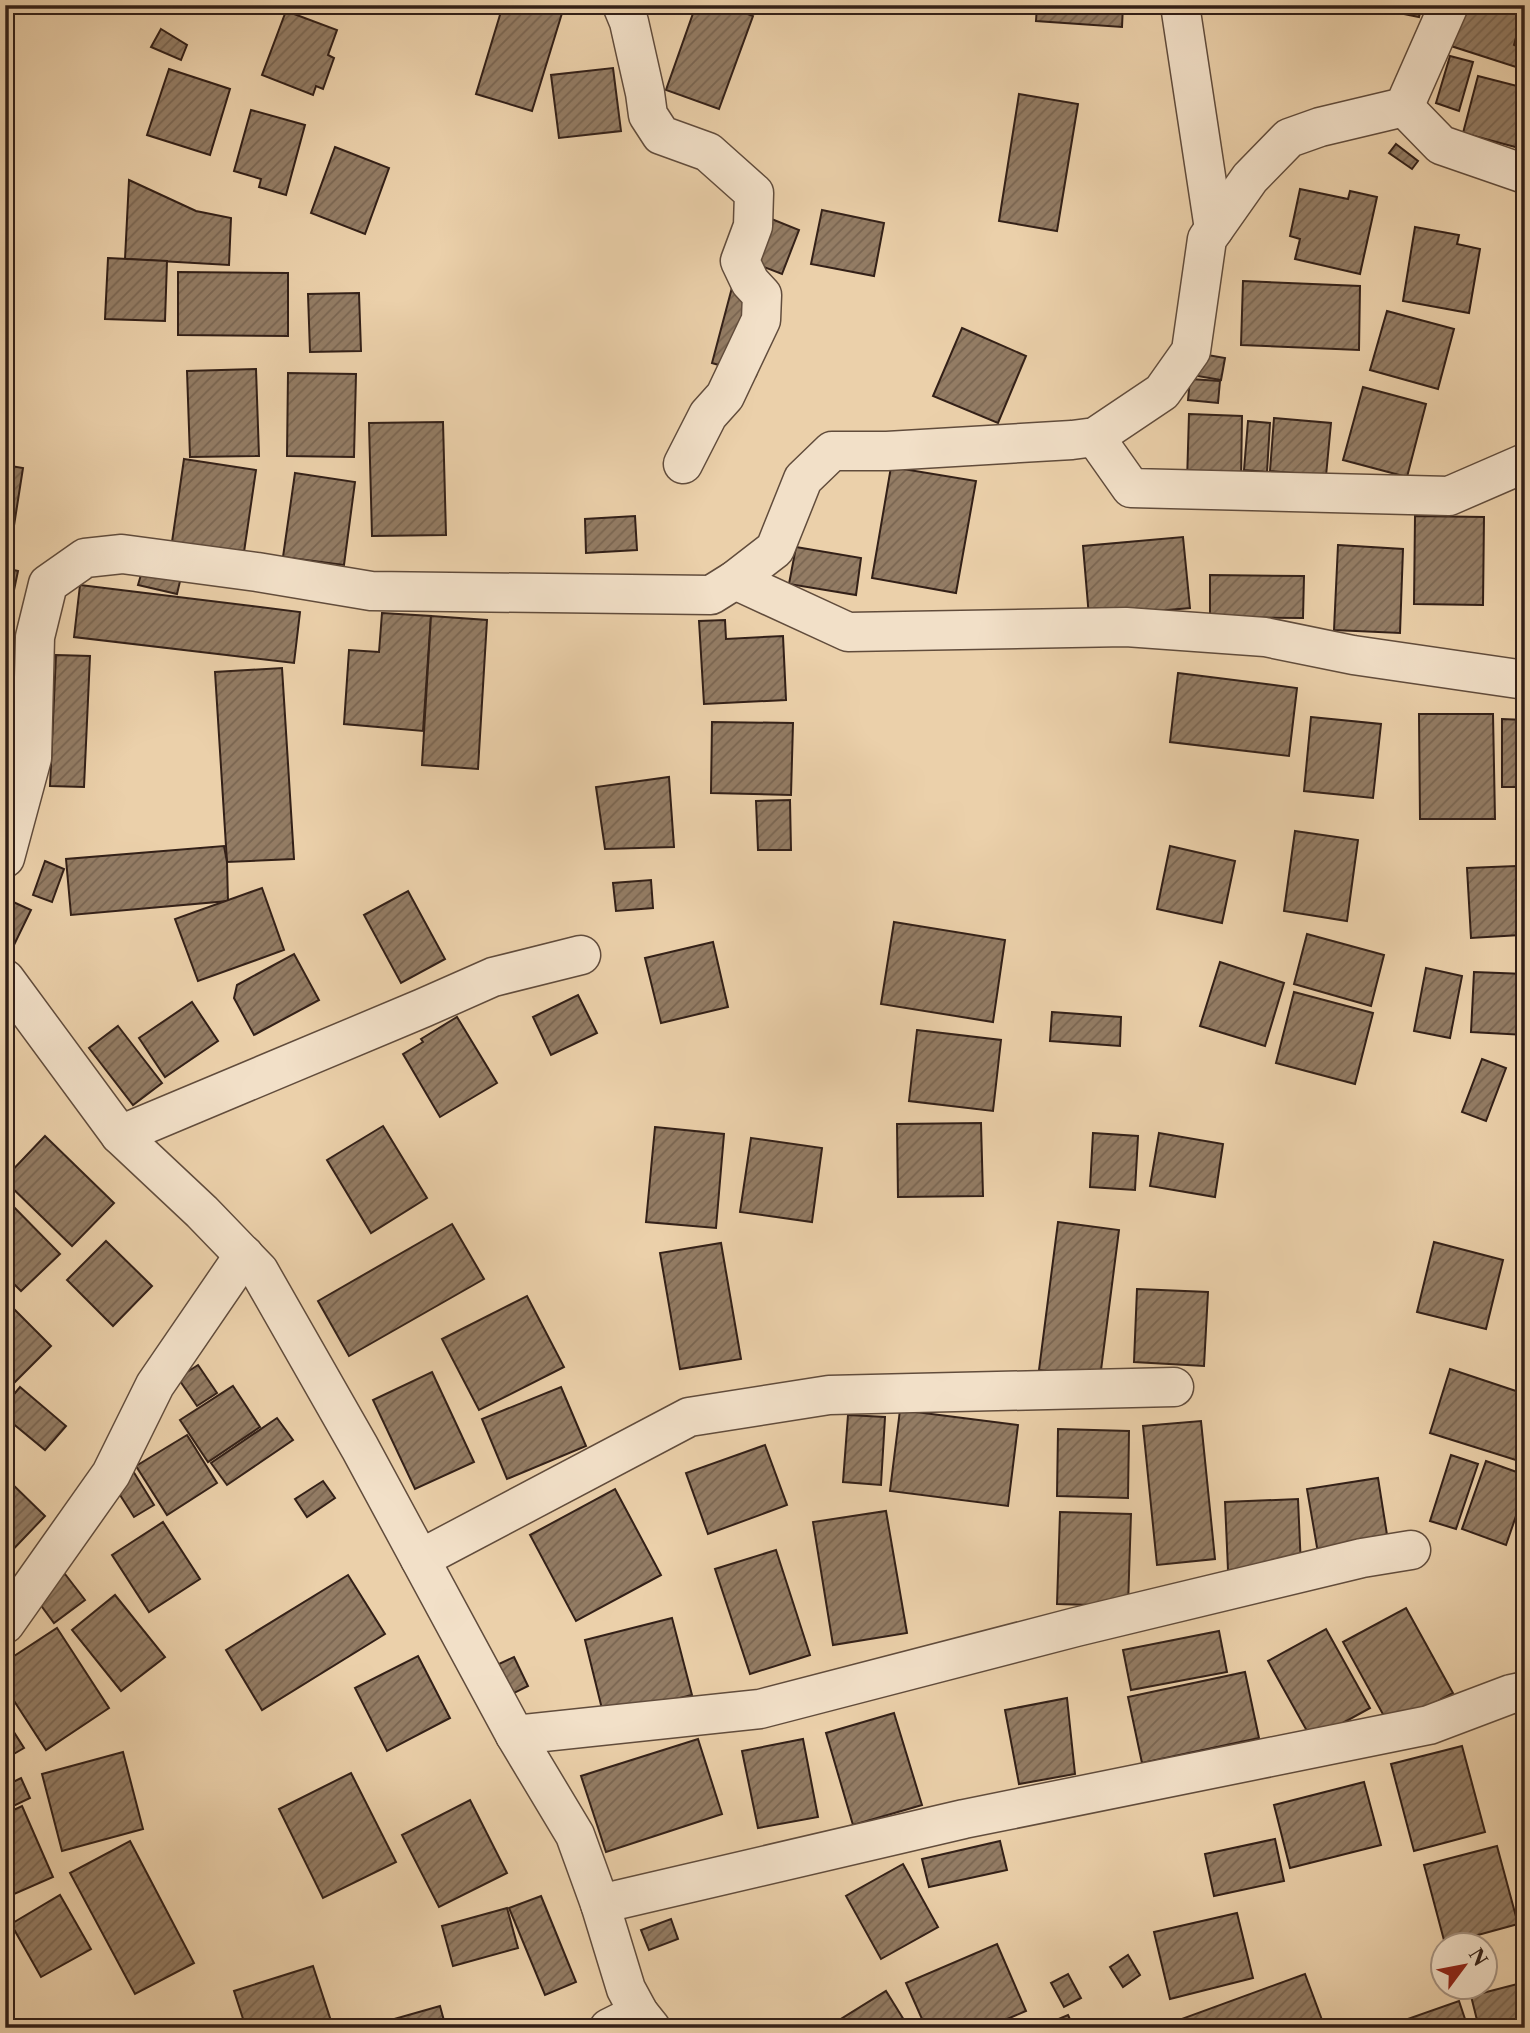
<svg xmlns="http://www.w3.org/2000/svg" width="1530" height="2033" viewBox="0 0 1530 2033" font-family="'Libre Caslon Text',serif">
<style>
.building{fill:url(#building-hatch);stroke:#332018;stroke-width:2}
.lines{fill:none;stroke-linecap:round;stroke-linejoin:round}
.minor-casing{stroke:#614c3c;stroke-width:41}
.minor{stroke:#f2e0c8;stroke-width:38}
</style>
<defs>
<pattern id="building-hatch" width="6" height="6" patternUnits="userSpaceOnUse" patternTransform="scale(1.75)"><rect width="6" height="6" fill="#937c64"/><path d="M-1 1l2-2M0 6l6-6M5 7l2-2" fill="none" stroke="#796551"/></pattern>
</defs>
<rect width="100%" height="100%" fill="#ebd0aa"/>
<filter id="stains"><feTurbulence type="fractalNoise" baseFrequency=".00286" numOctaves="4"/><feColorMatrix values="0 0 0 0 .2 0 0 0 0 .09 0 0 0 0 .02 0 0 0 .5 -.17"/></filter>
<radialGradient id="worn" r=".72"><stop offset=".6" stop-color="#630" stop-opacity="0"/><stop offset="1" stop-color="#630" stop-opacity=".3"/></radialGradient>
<g class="building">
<polygon points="503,5 547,5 563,10 532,111 476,94"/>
<polygon points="696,5 724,5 753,16 719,109 666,90"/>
<polygon points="1037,5 1123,5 1122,27 1036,21"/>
<polygon points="1340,5 1375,5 1374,12"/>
<polygon points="1390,5 1422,5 1419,17 1389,11"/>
<polygon points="1464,5 1525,5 1514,45 1522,48 1516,67 1451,46"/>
<polygon points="286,11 337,30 328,55 334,58 323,89 316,86 313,95 262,75"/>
<polygon points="161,29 187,45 181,60 151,47"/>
<polygon points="1450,56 1473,62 1459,111 1436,103"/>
<polygon points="613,68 621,131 559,138 551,75"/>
<polygon points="169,69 230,89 210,155 147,135"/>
<polygon points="1478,76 1525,88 1525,125 1519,148 1463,133"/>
<polygon points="1019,94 1078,104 1057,231 999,221"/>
<polygon points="251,110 305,125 286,195 259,187 261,179 234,171"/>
<polygon points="1396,144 1418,161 1412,169 1389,153"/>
<polygon points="335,147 389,168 365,234 311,213"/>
<polygon points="129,180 196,211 231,218 229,265 125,259"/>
<polygon points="1300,189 1348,199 1350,191 1377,197 1360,274 1295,259 1300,239 1290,236"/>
<polygon points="749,210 799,230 782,274 733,255"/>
<polygon points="822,210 884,223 874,276 811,264"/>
<polygon points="1415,227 1459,235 1457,244 1480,249 1469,313 1403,301"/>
<polygon points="108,258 167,261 165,321 105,319"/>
<polygon points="178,272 288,273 288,336 178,335"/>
<polygon points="734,280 779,293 756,376 712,363"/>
<polygon points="1243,281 1360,286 1359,350 1241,345"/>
<polygon points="359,293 361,351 310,352 308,294"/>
<polygon points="1387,311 1454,329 1438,389 1370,370"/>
<polygon points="962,328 1026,356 998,423 933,396"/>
<polygon points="1196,353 1225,358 1221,380 1192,375"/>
<polygon points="256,369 259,456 190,457 187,371"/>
<polygon points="288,373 356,374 354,457 287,456"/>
<polygon points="1190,379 1220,381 1218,403 1188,400"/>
<polygon points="1363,387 1426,404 1407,477 1343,460"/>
<polygon points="1189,414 1242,416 1241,483 1187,482"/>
<polygon points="1274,418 1331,423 1326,476 1270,471"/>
<polygon points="1248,421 1270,423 1267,472 1244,470"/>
<polygon points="443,422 446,535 372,536 369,423"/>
<polygon points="184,459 256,470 244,552 172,542"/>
<polygon points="5,465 23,468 13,532 5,530"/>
<polygon points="891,467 976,481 956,593 872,578"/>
<polygon points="295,473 355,482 344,565 283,557"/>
<polygon points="635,516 637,550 586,553 585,519"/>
<polygon points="1415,516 1484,517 1483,605 1414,604"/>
<polygon points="1183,537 1190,608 1089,617 1083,546"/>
<polygon points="1338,545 1403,549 1400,633 1334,630"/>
<polygon points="796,547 861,558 856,595 789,584"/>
<polygon points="5,568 18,571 5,633"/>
<polygon points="143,568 181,577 177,594 138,585"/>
<polygon points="1210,575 1304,576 1303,618 1210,617"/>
<polygon points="80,585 300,612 294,663 74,637"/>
<polygon points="382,613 431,616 423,731 344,724 349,650 379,652"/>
<polygon points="431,616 487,620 478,769 422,765"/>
<polygon points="725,620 726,639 783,636 786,700 704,704 699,621"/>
<polygon points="56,655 90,656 84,787 50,786"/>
<polygon points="282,668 294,859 227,862 215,672"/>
<polygon points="1178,673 1297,688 1289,756 1170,742"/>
<polygon points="1419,714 1493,714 1495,819 1420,819"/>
<polygon points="1311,717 1381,724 1373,798 1304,791"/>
<polygon points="1502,719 1525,720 1525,787 1502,787"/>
<polygon points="712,722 793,723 791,795 711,793"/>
<polygon points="669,777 674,847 605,849 596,787"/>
<polygon points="790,800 791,850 758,850 756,801"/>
<rect x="1517" y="800" width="8" height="56"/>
<polygon points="1295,831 1358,840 1347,921 1284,911"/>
<polygon points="224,846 227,862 228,901 71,915 66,859"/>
<polygon points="1170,846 1235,861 1222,923 1157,909"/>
<polygon points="45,861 64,869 52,902 33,895"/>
<polygon points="1516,866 1520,935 1471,938 1467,868"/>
<polygon points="651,880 653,908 616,911 613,883"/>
<polygon points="262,888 284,950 198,981 175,919"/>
<polygon points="408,891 445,959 401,983 364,915"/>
<polygon points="11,901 31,910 14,945 5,941 5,912"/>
<polygon points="894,922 1005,940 993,1022 881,1004"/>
<polygon points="1307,934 1384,955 1371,1006 1294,984"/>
<polygon points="713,942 728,1007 661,1023 645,958"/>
<polygon points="294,954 319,1000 254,1035 234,998 237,985"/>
<polygon points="1220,962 1284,983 1265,1046 1200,1026"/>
<polygon points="1426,968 1462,976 1450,1038 1414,1031"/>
<polygon points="1474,972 1525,974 1525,1035 1471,1032"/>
<polygon points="1294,992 1373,1013 1355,1084 1276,1063"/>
<polygon points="578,995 597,1033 551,1055 533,1017"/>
<polygon points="192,1002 218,1041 165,1077 139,1038"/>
<polygon points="1052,1012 1121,1017 1120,1046 1050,1041"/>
<polygon points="457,1017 497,1083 440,1117 403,1054 423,1042 421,1039"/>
<polygon points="118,1026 162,1083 133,1105 89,1048"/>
<polygon points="917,1030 1001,1040 993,1111 909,1101"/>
<polygon points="1482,1059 1506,1068 1486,1121 1462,1112"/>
<polygon points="981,1123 983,1196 898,1197 897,1124"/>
<polygon points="383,1126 427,1198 371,1233 327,1160"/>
<polygon points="655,1127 724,1134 716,1228 646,1222"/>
<polygon points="1093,1133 1138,1136 1135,1190 1090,1187"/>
<polygon points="1159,1133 1223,1144 1215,1197 1150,1186"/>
<polygon points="45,1136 114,1203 72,1246 5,1181 5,1178"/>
<polygon points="751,1138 822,1148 812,1222 740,1212"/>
<polygon points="5,1198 60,1254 21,1291 5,1275"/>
<polygon points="1058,1222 1119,1230 1100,1378 1039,1370"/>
<polygon points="452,1224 484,1279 349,1356 318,1301"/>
<polygon points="106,1241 152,1286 113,1326 67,1280"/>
<polygon points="1434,1242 1503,1260 1486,1329 1417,1312"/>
<polygon points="721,1243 741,1359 680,1369 660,1253"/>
<polygon points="1137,1289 1208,1292 1204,1366 1134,1362"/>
<polygon points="527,1296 564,1367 479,1410 442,1339"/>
<polygon points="5,1300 51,1346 12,1385 5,1378"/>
<polygon points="198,1365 217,1393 197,1406 178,1378"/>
<polygon points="1450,1369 1525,1394 1525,1442 1519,1461 1430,1433"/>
<polygon points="432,1372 474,1462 415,1489 373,1400"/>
<polygon points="233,1386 260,1427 208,1462 180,1420"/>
<polygon points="20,1387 66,1426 45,1450 5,1417 5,1405"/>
<polygon points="561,1387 586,1446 507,1479 482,1419"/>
<polygon points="900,1410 1018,1425 1008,1506 890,1491"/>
<polygon points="848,1415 885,1417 881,1485 843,1482"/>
<polygon points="277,1418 293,1440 227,1485 211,1463"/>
<polygon points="1201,1421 1215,1559 1157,1565 1143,1426"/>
<polygon points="1058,1429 1129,1431 1128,1498 1057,1496"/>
<polygon points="187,1435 217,1483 167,1515 136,1466"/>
<polygon points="765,1445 787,1505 708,1534 686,1473"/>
<polygon points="1451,1455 1478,1464 1456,1529 1430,1521"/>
<polygon points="1486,1461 1525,1475 1525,1490 1506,1545 1462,1529"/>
<polygon points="133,1471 154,1505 134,1517 113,1484"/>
<polygon points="5,1477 45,1516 5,1558"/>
<polygon points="1378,1478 1388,1541 1318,1553 1307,1489"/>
<polygon points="323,1481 335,1498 307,1517 295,1499"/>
<polygon points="615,1489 661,1575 576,1621 530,1535"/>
<polygon points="1298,1499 1301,1567 1228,1570 1225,1502"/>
<polygon points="886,1511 907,1633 833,1645 813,1522"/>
<polygon points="1060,1512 1131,1514 1128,1606 1057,1604"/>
<polygon points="163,1522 200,1579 149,1612 112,1555"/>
<polygon points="776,1550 810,1655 750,1674 715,1569"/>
<polygon points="65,1574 85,1600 54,1623 34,1596"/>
<polygon points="348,1575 385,1634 262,1710 226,1650"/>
<polygon points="115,1595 165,1657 121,1691 72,1630"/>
<polygon points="1406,1608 1453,1693 1390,1727 1343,1642"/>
<polygon points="672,1618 692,1695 604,1717 585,1640"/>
<polygon points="57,1628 109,1708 46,1750 5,1687 5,1662"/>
<polygon points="1326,1629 1370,1708 1312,1740 1268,1661"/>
<polygon points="1219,1631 1227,1672 1131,1690 1123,1650"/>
<polygon points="418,1656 450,1718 387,1751 355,1688"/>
<polygon points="514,1657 528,1686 502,1699 488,1669"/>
<polygon points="1245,1672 1259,1738 1142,1763 1128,1697"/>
<polygon points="1067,1698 1075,1774 1019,1784 1005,1710"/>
<polygon points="894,1713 922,1805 853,1825 826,1733"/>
<polygon points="5,1718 24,1748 5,1759"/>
<polygon points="698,1739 722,1814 606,1852 581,1776"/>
<polygon points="803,1739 818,1817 758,1828 742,1751"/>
<polygon points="1462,1746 1485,1832 1414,1851 1391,1764"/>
<polygon points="123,1752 143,1829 62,1851 42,1774"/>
<polygon points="351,1773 396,1862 323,1898 279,1809"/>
<polygon points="21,1778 30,1798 5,1810 5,1786"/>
<polygon points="1364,1782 1381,1845 1290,1868 1274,1805"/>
<polygon points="470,1800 507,1873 439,1907 402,1835"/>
<polygon points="22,1806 53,1877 5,1898 5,1814"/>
<polygon points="1275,1839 1284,1881 1214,1896 1205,1854"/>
<polygon points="130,1841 194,1963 135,1994 70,1873"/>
<polygon points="1000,1841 1007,1870 929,1887 922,1859"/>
<polygon points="1497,1846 1518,1924 1445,1944 1424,1865"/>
<polygon points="903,1864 938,1927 881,1959 846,1896"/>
<polygon points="60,1895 91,1949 41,1977 11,1924"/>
<polygon points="541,1896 576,1982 545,1995 509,1908"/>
<polygon points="507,1908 518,1948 453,1966 442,1926"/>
<polygon points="1237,1913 1253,1978 1170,1999 1154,1932"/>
<polygon points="671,1919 678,1939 649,1950 641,1930"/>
<polygon points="997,1944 1026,2011 986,2028 926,2028 906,1983"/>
<polygon points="1128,1955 1140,1975 1123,1987 1110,1967"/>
<polygon points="313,1966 331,2021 312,2028 246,2028 234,1991"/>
<polygon points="1068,1974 1081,1998 1064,2007 1051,1983"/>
<polygon points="1305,1974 1325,2028 1178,2028 1176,2021"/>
<polygon points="1525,1982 1525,2028 1479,2028 1471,1996"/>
<polygon points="886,1991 909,2028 829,2028 828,2027"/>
<polygon points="1459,2001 1468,2028 1402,2028 1399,2022"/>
<polygon points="440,2006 446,2028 367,2028 366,2027"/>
<polygon points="1068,2015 1074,2028 1037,2028"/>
</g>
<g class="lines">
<defs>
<g id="minor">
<polyline points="622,5 629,22 645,93 648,115 661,135 708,152 754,193 753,226 740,261 750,282 762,295 761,320 725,396 708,415 683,464"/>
<polyline points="1180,5 1214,229"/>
<polyline points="1404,107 1441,145 1525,174"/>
<polyline points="1095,437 1131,488 1449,496 1525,463"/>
<polyline points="735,580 848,632 1126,627 1265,637 1353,655 1525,680"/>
<polyline points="5,858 32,758 35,637 48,584 85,558 122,554 257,572 371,591 711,595 735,580 775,549 803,479 832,451 887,451 1072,440 1095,437 1162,392 1191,351 1207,239 1250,178 1289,138 1320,127 1404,107 1449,5"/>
<polyline points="5,979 120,1135 202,1212 259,1271 360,1448 515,1735 575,1835 600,1904 626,1989 639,2013 651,2028"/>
<polyline points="120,1135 423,1008 493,977 581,955"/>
<polyline points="420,1559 689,1417 829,1395 1174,1387"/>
<polyline points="5,1624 111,1474 155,1385 244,1255"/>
<polyline points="515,1735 760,1709 1076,1627 1362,1558 1411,1550"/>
<polyline points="600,1904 964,1819 1429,1725 1511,1694 1525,1691"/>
<polyline points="609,2028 639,2013"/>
</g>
</defs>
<use href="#minor" class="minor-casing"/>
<use href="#minor" class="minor"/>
</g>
<rect width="1530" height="2033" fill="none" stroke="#ebd0aa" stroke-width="28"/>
<rect x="7" y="7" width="1516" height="2019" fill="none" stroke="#332018" stroke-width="3.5"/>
<rect x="14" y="14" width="1502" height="2005" fill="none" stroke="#332018" stroke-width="2"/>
<g transform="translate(1464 1966) rotate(58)"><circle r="33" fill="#f2e0c8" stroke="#a69382" stroke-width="2"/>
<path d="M0-5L12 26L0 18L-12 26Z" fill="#8f2418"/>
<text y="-10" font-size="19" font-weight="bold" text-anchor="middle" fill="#332018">N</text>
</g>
<rect width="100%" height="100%" filter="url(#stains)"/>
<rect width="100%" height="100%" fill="url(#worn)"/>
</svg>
